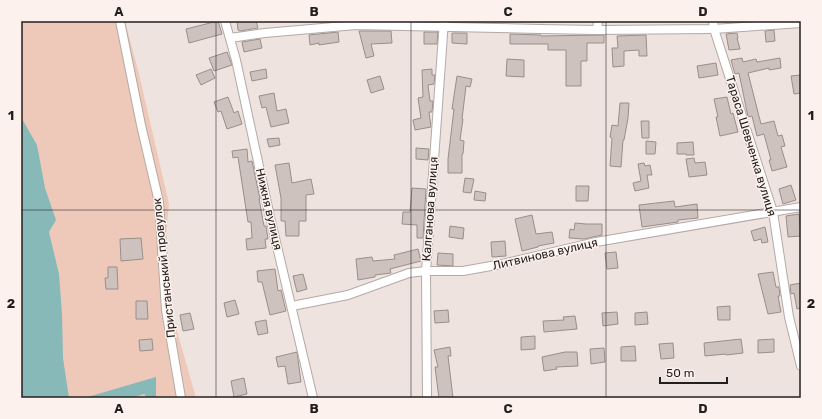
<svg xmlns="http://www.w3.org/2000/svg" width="822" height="419" viewBox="0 0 822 419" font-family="Rubik,sans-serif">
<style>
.green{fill:#eec9ba}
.water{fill:#87b9b8}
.building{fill:#cdc2bd;stroke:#998f8a}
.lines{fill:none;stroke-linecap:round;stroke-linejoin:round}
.street-casing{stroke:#b4a9a5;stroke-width:10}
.street{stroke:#fff;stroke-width:8}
.grid{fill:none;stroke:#231f1e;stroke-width:1;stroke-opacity:0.55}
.labels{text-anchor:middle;stroke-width:3;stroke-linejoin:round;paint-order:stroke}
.street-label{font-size:12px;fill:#231f1e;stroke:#fcf1ec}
.neatline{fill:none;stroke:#231f1e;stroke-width:1.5}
.grid-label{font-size:13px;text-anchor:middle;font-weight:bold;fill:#231f1e}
</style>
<rect width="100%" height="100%" fill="#efe3df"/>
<polygon class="green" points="21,21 125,21 139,74 169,204 166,234 173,317 196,398 34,398 21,132 36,144 21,117"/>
<g class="water">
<polygon points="21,117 37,145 45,188 56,220 49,232 59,274 62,314 63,358 69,398 21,398"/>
<polygon points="156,377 156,398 147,398 144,394 132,398 84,398"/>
</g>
<g class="building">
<polygon points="218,21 222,34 189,43 186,29"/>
<polygon points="237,21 256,21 258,28 240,31 238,30"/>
<polygon points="774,30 775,41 766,42 765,31"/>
<polygon points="359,31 391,31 392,43 371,44 374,56 366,58"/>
<polygon points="338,32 339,42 319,45 319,43 310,45 309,35"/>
<polygon points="424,32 438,32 437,44 424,44"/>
<polygon points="452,33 467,33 467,44 452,43"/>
<polygon points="737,33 738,38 737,38 740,49 729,50 726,34"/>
<polygon points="510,34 541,35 541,36 604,35 604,43 587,43 587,61 581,61 581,86 566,86 566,50 548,50 548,44 510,44"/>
<polygon points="646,35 647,56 639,56 639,50 624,51 624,66 613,67 612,48 618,48 617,36"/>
<polygon points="260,39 262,48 244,52 242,42"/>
<polygon points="227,52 232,65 214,71 209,58"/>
<polygon points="742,58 743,62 756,59 757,62 780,58 781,68 769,70 769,68 748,73 761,124 774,121 778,136 782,135 785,146 781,147 787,167 772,171 769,160 771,160 764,134 757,136 752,116 748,117 739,73 735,74 731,60"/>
<polygon points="507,59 524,60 524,77 506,76"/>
<polygon points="716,63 718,75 699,78 697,66"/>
<polygon points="211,69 215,78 201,85 196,75"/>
<polygon points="266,69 267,78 252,81 250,72"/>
<polygon points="432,69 432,75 435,75 434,84 428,85 430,101 433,101 432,112 429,112 431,127 415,130 413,120 421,118 418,98 423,97 422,70"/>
<polygon points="801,75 801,93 794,94 791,76"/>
<polygon points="380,76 384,89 371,93 367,80"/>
<polygon points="457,76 472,79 470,87 466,86 462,119 463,119 460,140 464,141 463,154 462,154 462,173 448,173 448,159 454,109 452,109"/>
<polygon points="274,93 277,111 286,109 289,123 271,127 266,107 262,108 259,96"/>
<polygon points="228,97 234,113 238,111 242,124 227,129 221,111 218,112 214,102"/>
<polygon points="727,97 731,114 733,113 738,132 720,136 716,117 718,117 714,99"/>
<polygon points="620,103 629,103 628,118 624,140 623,140 621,167 610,166 612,138 610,137 612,125 618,126"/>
<polygon points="641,121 649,121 649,138 642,138"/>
<polygon points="279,138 280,145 269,147 267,139"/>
<polygon points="646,141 656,142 655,154 646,154"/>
<polygon points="693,142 694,155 686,155 686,154 677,154 677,143"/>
<polygon points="416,148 429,149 428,160 416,159"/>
<polygon points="247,149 248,162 252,161 260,199 259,199 264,226 266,226 268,239 265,239 266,248 247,250 246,239 252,238 251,222 248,222 238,157 233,158 232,151"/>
<polygon points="694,158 695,163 705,162 707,175 689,177 686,159"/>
<polygon points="289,163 292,183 311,179 314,194 306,195 306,221 299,221 299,236 286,236 285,221 281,221 281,198 275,165"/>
<polygon points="644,163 645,166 650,165 652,175 647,175 649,188 635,191 633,183 641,181 638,164"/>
<polygon points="465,178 474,179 471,193 463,192"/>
<polygon points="791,185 796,200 783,204 779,189"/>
<polygon points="576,186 589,186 588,201 576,201"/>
<polygon points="412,188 426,189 423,238 417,238 417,225 402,224 403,212 410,212"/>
<polygon points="475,191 486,193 485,201 474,200"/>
<polygon points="674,201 675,207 697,204 698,218 678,220 678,222 642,227 639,205"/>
<polygon points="799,214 801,236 788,237 786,216"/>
<polygon points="532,215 536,234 552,232 554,243 538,246 538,247 522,251 515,219"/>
<polygon points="575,223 586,224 602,224 602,235 584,239 569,238 570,229 574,230"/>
<polygon points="450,226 464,228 463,239 449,237"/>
<polygon points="765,227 768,242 762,243 761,239 754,241 751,231"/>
<polygon points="141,238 143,259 121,261 120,239"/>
<polygon points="505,241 506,256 492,257 491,242"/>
<polygon points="418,249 421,261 390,269 391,273 375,275 375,277 358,280 356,259 372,257 373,261 395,259 394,255"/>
<polygon points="616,252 618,268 607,269 605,253"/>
<polygon points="438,253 453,254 453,266 437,265"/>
<polygon points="108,267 117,267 118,289 106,289 105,278 108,278"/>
<polygon points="275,269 278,291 281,290 286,311 270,315 262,282 258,282 257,271"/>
<polygon points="773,272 776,287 779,287 780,296 778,296 781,312 768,314 758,274"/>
<polygon points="303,274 307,289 297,292 293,276"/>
<polygon points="801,283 801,308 797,309 794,293 791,294 790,285"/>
<polygon points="235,300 239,314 227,317 224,303"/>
<polygon points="136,301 147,301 148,319 136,319"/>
<polygon points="730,306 730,320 718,320 717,307"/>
<polygon points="448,310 449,322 435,323 434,311"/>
<polygon points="617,312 618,324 603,326 602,313"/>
<polygon points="647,312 648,324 635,325 635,313"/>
<polygon points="190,313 194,329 183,331 180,315"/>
<polygon points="575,316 577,329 544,332 543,321 564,320 563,317"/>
<polygon points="266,320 268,333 258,335 255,322"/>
<polygon points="535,336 535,349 521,350 521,337"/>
<polygon points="152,339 153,350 140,351 139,340"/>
<polygon points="741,339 743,353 726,355 726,354 705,356 704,343"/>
<polygon points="774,339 774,352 758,353 758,340"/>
<polygon points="673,343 674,358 661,359 659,344"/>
<polygon points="635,346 636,361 621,361 621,347"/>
<polygon points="450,347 451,356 448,356 453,398 439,398 435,367 438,367 434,350"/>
<polygon points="604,348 605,362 591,364 590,349"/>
<polygon points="297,352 301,382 288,384 285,366 278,367 276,357"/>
<polygon points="565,352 577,352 578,366 556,367 557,369 544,371 542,357"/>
<polygon points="244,378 247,394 234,397 231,381"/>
</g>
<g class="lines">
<defs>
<g id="street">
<polyline points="120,21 141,125 159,202 166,310 181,398"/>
<polyline points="225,21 236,60 270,217 313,398"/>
<polyline points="713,21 714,29 773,212 789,317 801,366"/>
<polyline points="597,30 598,21"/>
<polyline points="230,38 265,33 356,25 540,29 597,30 714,29 801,23"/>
<polyline points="292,306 348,295 409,273 426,271 463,271 502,264 596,242 801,207"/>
<polyline points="427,398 426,271 444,21"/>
</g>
</defs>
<use href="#street" class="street-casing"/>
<use href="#street" class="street"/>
</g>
<path class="grid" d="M216,21V398M411,21V398M606,21V398M21,210H801"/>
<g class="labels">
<g class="street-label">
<text transform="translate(751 146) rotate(73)" y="4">Тараса Шевченка вулиця</text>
<text transform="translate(269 209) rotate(77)" y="4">Нижня вулиця</text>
<text transform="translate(430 209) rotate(-86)" y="4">Калганова вулиця</text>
<text transform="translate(545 254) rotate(-13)" y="4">Литвинова вулиця</text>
<text transform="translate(164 268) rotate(-96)" y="4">Пристанський провулок</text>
</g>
</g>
<rect width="822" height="419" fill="none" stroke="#fcf1ec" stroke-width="44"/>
<path d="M660 377v6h67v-6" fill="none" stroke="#231f1e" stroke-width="2"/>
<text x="666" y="377" font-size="12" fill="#231f1e" stroke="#fcf1ec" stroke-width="3" paint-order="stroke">50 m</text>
<rect x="22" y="22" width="778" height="375" class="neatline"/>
<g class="grid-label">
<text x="119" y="16">A</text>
<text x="314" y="16">B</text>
<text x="508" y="16">C</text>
<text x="703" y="16">D</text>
<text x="11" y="120">1</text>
<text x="811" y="120">1</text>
<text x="11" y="308">2</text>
<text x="811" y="308">2</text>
<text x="119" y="413">A</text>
<text x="314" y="413">B</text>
<text x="508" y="413">C</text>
<text x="703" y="413">D</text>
</g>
</svg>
